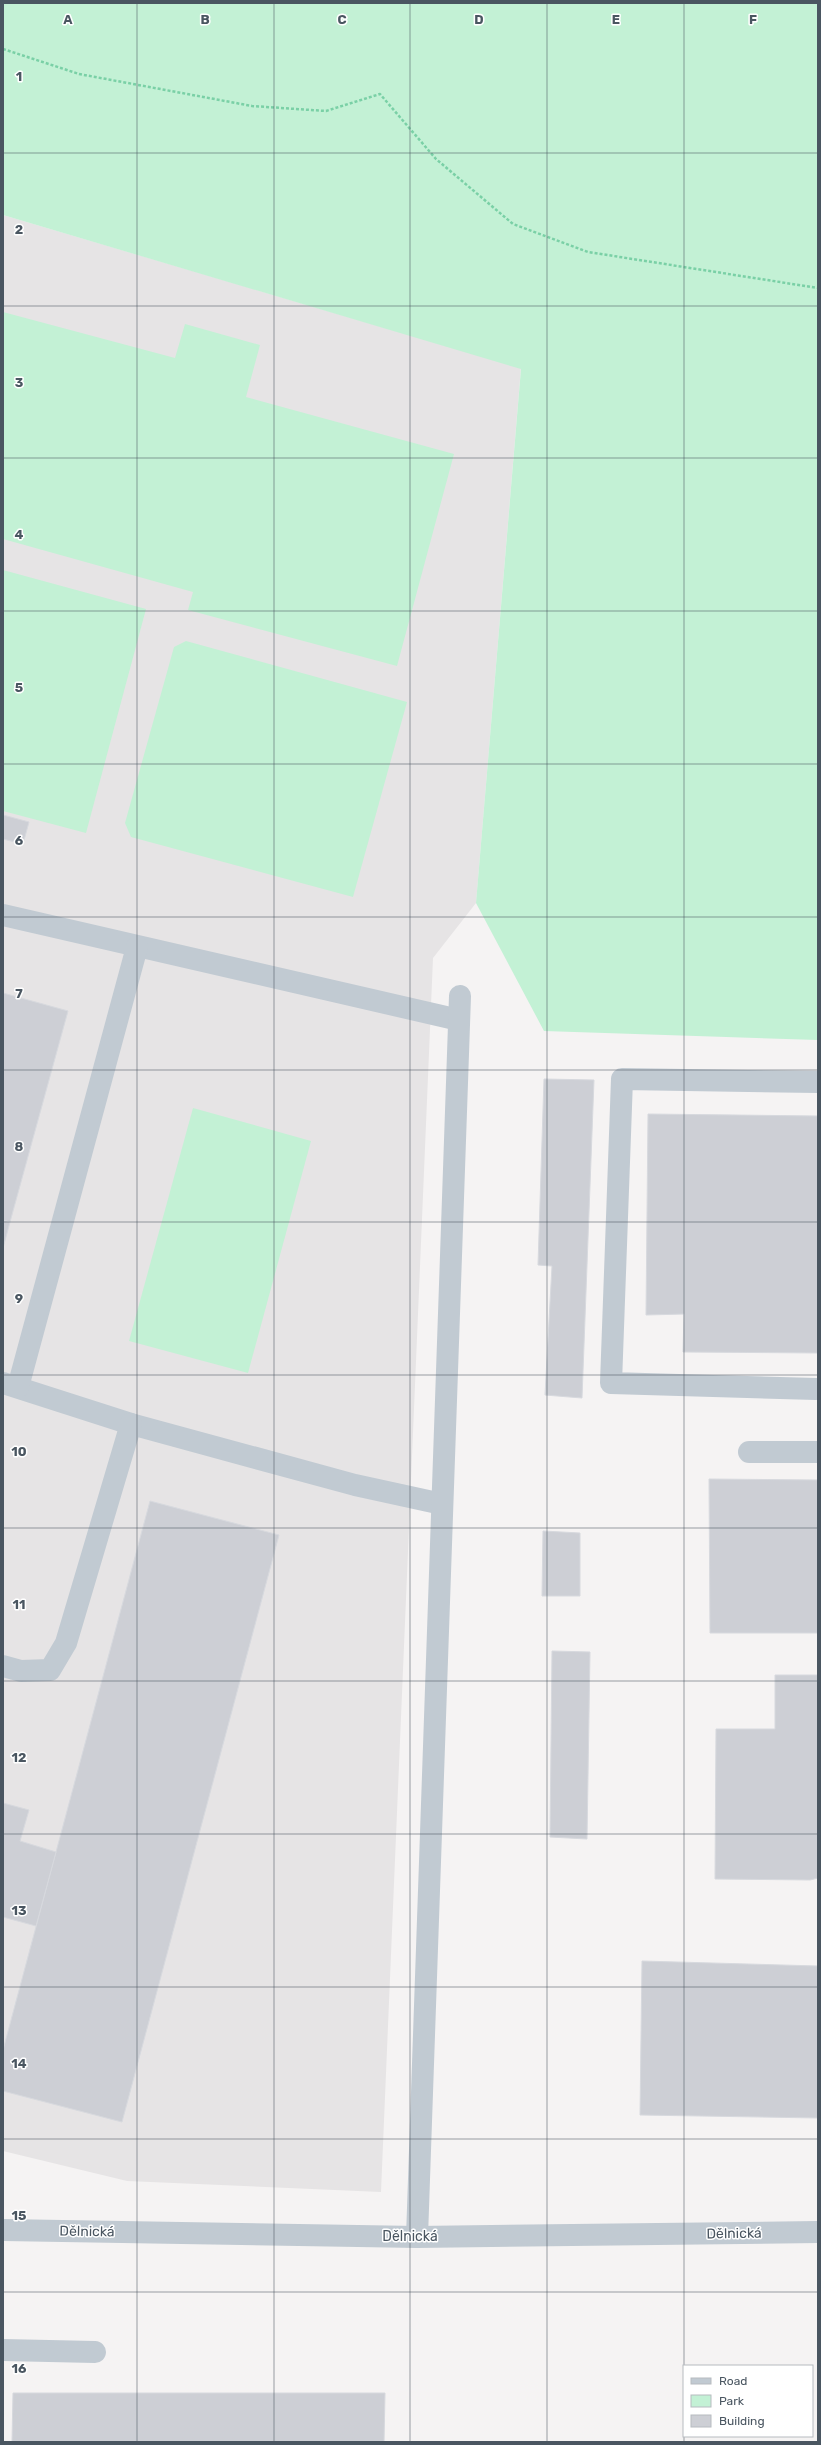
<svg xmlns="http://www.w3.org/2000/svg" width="821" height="2445" viewBox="0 0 821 2445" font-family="Rubik,sans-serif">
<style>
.education{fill:#e6e4e5}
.green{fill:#c3f1d5}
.building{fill:#cdcfd5;stroke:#d7d9de}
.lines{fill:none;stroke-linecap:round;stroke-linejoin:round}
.path{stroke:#7ad0a6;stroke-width:2.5;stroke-dasharray:3 2;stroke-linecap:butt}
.service{stroke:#c1cad2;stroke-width:22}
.minor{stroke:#c1cad2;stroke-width:22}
.grid{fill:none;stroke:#4a5661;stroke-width:1;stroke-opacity:0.55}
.labels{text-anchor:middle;stroke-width:3;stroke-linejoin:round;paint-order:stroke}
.street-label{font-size:14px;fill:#4a5661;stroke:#fff}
.grid-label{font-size:13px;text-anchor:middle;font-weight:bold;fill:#4a5661;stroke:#fff;stroke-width:3;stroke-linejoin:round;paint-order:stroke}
</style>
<rect width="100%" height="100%" fill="#f5f3f3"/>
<polygon class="education" points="3,215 521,368 476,903 433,958 381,2192 127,2181 3,2151"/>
<g class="green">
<polygon points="3,3 818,3 818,1040 544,1031 476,903 521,369 3,215"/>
<polygon points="3,312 175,358 185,324 260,345 246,397 454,454 397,666 188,610 193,592 3,539"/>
<polygon points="3,570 146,609 86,833 3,811"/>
<polygon points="186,641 407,702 353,897 131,837 125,823 174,647"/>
<polygon points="193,1108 311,1141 248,1373 129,1341"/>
</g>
<g class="building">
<polygon points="3,815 29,822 23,844 3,839"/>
<polygon points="3,993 68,1011 10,1222 3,1220"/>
<polygon points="544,1079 594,1080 582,1398 545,1395 552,1266 538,1265"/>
<polygon points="648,1114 818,1116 818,1353 683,1352 684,1314 646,1315"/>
<polygon points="3,1220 10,1222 3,1248"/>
<polygon points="709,1479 818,1480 818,1633 710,1633"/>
<polygon points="150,1501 279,1535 122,2122 3,2091 3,2050"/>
<polygon points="543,1531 580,1533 580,1596 542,1596"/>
<polygon points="552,1651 590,1652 587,1839 550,1837"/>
<polygon points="775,1675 818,1675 818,1878 810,1880 715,1879 716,1729 775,1729"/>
<polygon points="3,1803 29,1810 20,1841 56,1852 36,1926 3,1917"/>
<polygon points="642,1961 818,1966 818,2118 640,2115"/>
<polygon points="13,2393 385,2393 384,2442 12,2442"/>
</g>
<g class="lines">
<polyline class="path" points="3,49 79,74 252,106 326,111 380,94 436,159 513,224 588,252 818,288"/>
<g class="service">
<polyline points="3,915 459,1020"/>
<polyline points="3,1383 131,1424 355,1485 442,1504"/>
<polyline points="18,1387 137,947"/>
<polyline points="816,1389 611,1383 622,1079 818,1082"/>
<polyline points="749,1452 818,1452"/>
<polyline points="3,1666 21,1671 50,1670 66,1643 131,1424"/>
<polyline points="417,2237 460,996"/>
<polyline points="3,2350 95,2352"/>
</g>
<polyline class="minor" points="3,2230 417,2237 818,2232"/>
</g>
<path class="grid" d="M137,3V2442M274,3V2442M410,3V2442M547,3V2442M684,3V2366M3,153H818M3,306H818M3,458H818M3,611H818M3,764H818M3,917H818M3,1070H818M3,1222H818M3,1375H818M3,1528H818M3,1681H818M3,1834H818M3,1987H818M3,2139H818M3,2292H818M684,2436V2442"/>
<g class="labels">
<g class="street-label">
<text transform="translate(87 2231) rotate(1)" y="5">Dělnická</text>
<text transform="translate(734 2233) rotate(-1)" y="5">Dělnická</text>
<text x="410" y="2241">Dělnická</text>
</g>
</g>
<g class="grid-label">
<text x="68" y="24">A</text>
<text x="205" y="24">B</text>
<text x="342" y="24">C</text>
<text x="479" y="24">D</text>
<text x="616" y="24">E</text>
<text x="753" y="24">F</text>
<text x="19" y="81">1</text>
<text x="19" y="234">2</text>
<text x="19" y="387">3</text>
<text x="19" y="539">4</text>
<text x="19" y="692">5</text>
<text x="19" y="845">6</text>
<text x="19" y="998">7</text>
<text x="19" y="1151">8</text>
<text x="19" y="1303">9</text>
<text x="19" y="1456">10</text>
<text x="19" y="1609">11</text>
<text x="19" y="1762">12</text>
<text x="19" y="1915">13</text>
<text x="19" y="2068">14</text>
<text x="19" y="2220">15</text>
<text x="19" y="2373">16</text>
</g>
<rect width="821" height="2445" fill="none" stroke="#4a5661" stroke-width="8"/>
<rect x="683" y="2365" width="130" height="72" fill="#ffffff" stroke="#b7bbc0"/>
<rect x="691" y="2378" width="20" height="6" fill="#c1cad2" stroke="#b7bbc0"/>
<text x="719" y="2385" font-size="12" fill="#4a5661">Road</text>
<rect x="691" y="2395" width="20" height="12" fill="#c3f1d5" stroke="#b7bbc0"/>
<text x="719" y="2405" font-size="12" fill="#4a5661">Park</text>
<rect x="691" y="2415" width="20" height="12" fill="#cdcfd5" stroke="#b7bbc0"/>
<text x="719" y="2425" font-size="12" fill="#4a5661">Building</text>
</svg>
